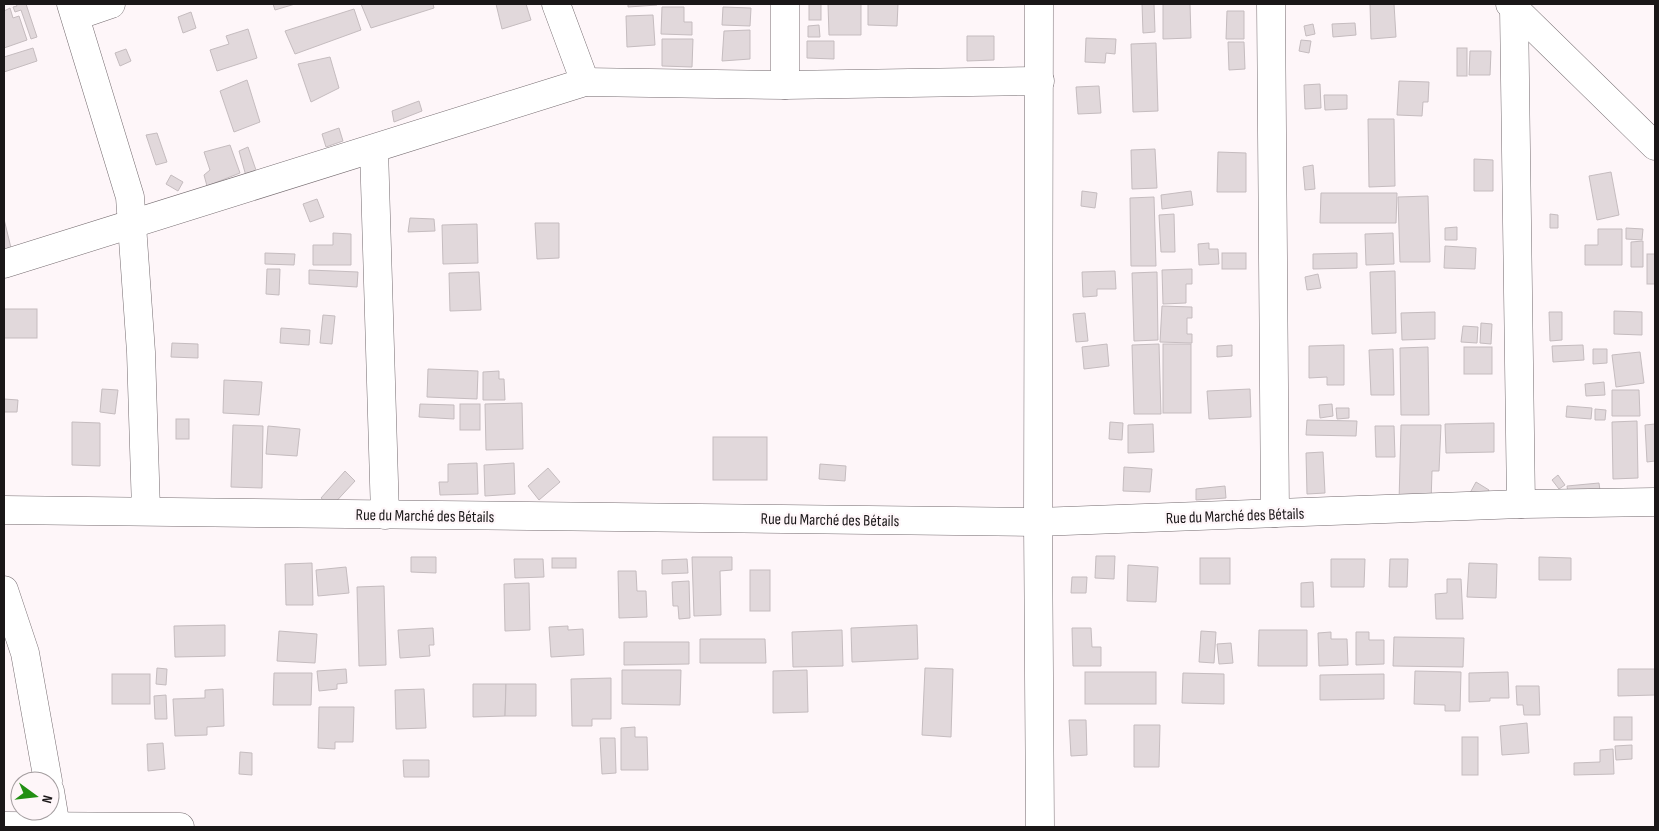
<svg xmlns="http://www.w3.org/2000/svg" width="1659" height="831" viewBox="0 0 1659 831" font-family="'Sofia Sans Condensed',sans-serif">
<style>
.building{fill:#e1d8db;stroke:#c5bcbf}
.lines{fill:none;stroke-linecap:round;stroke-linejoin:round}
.minor-casing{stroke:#756c70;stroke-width:29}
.minor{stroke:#fff;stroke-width:28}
.labels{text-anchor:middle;stroke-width:4.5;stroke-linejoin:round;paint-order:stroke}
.street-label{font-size:16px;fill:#1a1718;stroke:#fef6f9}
</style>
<rect width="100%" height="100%" fill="#fef6f9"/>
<g class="building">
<polygon points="16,4 26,4 37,37 31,39 21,10 15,12 13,7 17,6"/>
<polygon points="273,4 295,4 275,10"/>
<polygon points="361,4 433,4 434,8 371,28"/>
<polygon points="496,4 526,4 531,20 502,29"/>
<polygon points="628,4 656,4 657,5 628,7"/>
<rect x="809" y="4" width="12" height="16"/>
<polygon points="828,4 861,4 861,35 829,35"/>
<polygon points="868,4 898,4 897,26 868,25"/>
<polygon points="1142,4 1154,4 1155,32 1143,33"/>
<polygon points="1163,4 1190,4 1191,38 1163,39"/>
<polygon points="1370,4 1394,4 1396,37 1371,39"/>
<polygon points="662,7 684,7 684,22 692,22 692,35 661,34"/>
<polygon points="723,7 751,8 750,26 722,25"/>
<polygon points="10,8 13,18 19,16 27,40 4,48 4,11"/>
<polygon points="354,9 361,30 295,54 285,31"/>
<polygon points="1227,11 1244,11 1244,39 1226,39"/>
<polygon points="191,12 196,28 183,33 178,17"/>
<polygon points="653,15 655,45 627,47 626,16"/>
<polygon points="1355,23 1356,35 1333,37 1332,24"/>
<polygon points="1313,24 1315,34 1306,36 1304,26"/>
<polygon points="819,25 820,37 808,37 808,26"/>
<polygon points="248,29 257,58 217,71 210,50 229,44 226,36"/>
<polygon points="750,30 750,59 722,61 724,31"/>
<polygon points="967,36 994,36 994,60 967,61"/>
<polygon points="1086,38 1116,39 1115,54 1106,53 1105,63 1085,62"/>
<polygon points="662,39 693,39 692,67 662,66"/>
<polygon points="1301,40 1311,41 1309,53 1299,51"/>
<polygon points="807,41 834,41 834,59 807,58"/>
<polygon points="1228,42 1244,42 1245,69 1229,70"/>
<polygon points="1156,43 1158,111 1133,112 1131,44"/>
<polygon points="33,48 37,61 4,72 4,57"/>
<rect x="1457" y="48" width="10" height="28"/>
<polygon points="126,49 131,61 120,66 115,53"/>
<polygon points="1470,51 1491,51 1490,75 1469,75"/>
<polygon points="330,57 339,88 311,102 298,64"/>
<polygon points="247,80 260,122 234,132 220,91"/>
<polygon points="1399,81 1429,82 1428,102 1423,102 1422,116 1397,115"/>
<polygon points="1320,84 1321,108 1305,109 1304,85"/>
<polygon points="1099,86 1101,113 1078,114 1076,87"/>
<polygon points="1324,95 1347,95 1347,109 1325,110"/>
<polygon points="419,101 422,111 394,122 392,111"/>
<polygon points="1368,119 1394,119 1395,186 1369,187"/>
<polygon points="339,128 343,141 326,147 322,134"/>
<polygon points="157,133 167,162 156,165 146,135"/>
<polygon points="230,145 240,173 207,186 204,175 210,170 204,152"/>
<polygon points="248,147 257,173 246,176 239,151"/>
<polygon points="1155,149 1157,188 1132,189 1131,150"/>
<polygon points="1218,152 1246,153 1246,192 1217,192"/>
<polygon points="1474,159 1493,160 1493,191 1474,191"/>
<polygon points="1313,165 1315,189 1305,190 1303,167"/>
<polygon points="1611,172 1619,215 1597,220 1589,176"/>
<polygon points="171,175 183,182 178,191 166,184"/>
<polygon points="1082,191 1097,193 1095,208 1081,206"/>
<polygon points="1191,191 1193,205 1162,209 1161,195"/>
<polygon points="1321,193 1397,193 1396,223 1320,223"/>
<polygon points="1428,196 1430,262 1400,262 1398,197"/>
<polygon points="1154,197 1156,266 1131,266 1130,198"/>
<polygon points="317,199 324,217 310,222 303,204"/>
<polygon points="1174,214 1175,252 1161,252 1159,215"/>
<polygon points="1550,214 1558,215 1558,228 1550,228"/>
<polygon points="410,218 434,219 435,231 408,232"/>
<polygon points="4,219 11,248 4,250"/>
<polygon points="535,223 559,223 559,258 537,259"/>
<polygon points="477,224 478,263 443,264 442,225"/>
<polygon points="1457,227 1457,240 1445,240 1445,228"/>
<polygon points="1626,228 1643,229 1642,240 1626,239"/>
<polygon points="1598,229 1622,229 1622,265 1585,265 1585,245 1598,245"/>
<polygon points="333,233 351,234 351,265 313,265 313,245 333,245"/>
<polygon points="1393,233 1394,264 1366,265 1365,234"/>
<polygon points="1643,241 1643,267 1631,267 1631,242"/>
<polygon points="1209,243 1209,249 1218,249 1219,264 1199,265 1198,244"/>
<polygon points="1445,246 1476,248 1475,269 1444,268"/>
<polygon points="265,253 295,254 294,265 265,264"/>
<rect x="1222" y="253" width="24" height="16"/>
<polygon points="1357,253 1357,268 1313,269 1313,254"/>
<rect x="1647" y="254" width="8" height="30"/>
<polygon points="267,269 280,269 279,295 266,294"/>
<polygon points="1192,269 1192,284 1186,284 1186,303 1163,304 1162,270"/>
<polygon points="309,270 358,272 357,287 309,284"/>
<polygon points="1115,271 1116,289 1097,289 1097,296 1083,297 1082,272"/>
<polygon points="1395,271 1396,333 1372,334 1370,272"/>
<polygon points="479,272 481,310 450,311 449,273"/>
<polygon points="1157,272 1158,340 1134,341 1132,273"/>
<polygon points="1318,274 1321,288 1307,290 1305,277"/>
<polygon points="1162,306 1192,307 1192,318 1187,318 1187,334 1192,334 1192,343 1160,342"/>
<rect x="4" y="309" width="33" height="29"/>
<polygon points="1614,311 1642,312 1642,335 1614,334"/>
<polygon points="1435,312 1435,339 1402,340 1401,313"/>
<polygon points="1549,312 1562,312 1562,340 1550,341"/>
<polygon points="1085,313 1088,341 1076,342 1073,314"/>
<polygon points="323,315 335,316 332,344 320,343"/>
<polygon points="1481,323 1492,324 1491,344 1480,343"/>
<polygon points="1463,326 1478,327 1477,343 1461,342"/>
<polygon points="281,328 310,330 309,345 280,343"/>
<polygon points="172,343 198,344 198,358 171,357"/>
<polygon points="1107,344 1109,366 1084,369 1082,347"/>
<polygon points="1159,344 1161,414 1134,414 1132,345"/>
<rect x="1163" y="344" width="28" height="69"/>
<polygon points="1232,345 1232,356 1217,357 1217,346"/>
<polygon points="1344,345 1344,385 1327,385 1327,377 1309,378 1309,346"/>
<polygon points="1583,345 1584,360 1553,362 1552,346"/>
<polygon points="1428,347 1429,415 1401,415 1400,348"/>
<rect x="1464" y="347" width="28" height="27"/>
<polygon points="1393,349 1394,395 1371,395 1369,350"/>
<polygon points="1593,349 1607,349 1607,363 1593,364"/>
<polygon points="1640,352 1644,383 1616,387 1612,355"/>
<polygon points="428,369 478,371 477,399 427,397"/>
<polygon points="499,371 499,379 504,379 505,400 483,400 483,372"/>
<polygon points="224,380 262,382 259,415 223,413"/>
<polygon points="1604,382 1605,395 1586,396 1585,384"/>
<polygon points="102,389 118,390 115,414 100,412"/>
<polygon points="1250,389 1251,417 1209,419 1207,391"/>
<polygon points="1612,390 1639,390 1640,416 1612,416"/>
<polygon points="4,399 18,400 17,412 4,412"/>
<polygon points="522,403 523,449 486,450 485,404"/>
<polygon points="420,404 454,405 454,419 419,417"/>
<rect x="460" y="404" width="20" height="26"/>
<polygon points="1332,404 1333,416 1320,418 1319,405"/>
<polygon points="1567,406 1592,408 1591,419 1566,417"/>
<polygon points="1336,408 1349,408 1349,418 1337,419"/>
<polygon points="1595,409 1606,410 1605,420 1595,420"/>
<rect x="176" y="419" width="13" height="20"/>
<polygon points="1307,420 1357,421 1356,436 1306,435"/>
<polygon points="1637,421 1638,478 1613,479 1612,422"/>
<polygon points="72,422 100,423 100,466 72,465"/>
<polygon points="1110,422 1123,423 1122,440 1109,439"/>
<polygon points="1494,423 1494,452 1446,453 1445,424"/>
<polygon points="1153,424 1154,452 1128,453 1128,425"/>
<polygon points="1655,424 1655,461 1647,462 1645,425"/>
<polygon points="233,425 263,426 262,488 231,487"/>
<polygon points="1401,425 1441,425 1439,471 1432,471 1431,503 1399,502"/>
<polygon points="268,426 300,429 297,456 266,454"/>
<polygon points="1375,426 1394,426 1395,457 1376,457"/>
<rect x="713" y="437" width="54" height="43"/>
<polygon points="1323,452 1325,493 1307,494 1306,453"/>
<polygon points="477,463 478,494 440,495 439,482 448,482 448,464"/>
<polygon points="514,463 515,494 485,496 484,465"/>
<polygon points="820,464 846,466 845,481 819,479"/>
<polygon points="1124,467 1152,469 1150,492 1123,491"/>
<polygon points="548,468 560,482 539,500 528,486"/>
<polygon points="345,471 355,481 331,507 321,498"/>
<polygon points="1558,475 1565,485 1559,489 1552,480"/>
<polygon points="1476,482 1489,490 1484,500 1470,493"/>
<polygon points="1599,483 1601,498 1569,501 1567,486"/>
<polygon points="1225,486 1226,498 1196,500 1196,489"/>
<polygon points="1096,556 1115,556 1114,579 1095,578"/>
<polygon points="411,557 436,557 436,573 411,572"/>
<polygon points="692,557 732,557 732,570 720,571 721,615 694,616"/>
<polygon points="1539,557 1571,558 1571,580 1539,580"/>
<rect x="552" y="558" width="24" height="10"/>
<rect x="1200" y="558" width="30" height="26"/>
<polygon points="514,559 543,559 544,577 515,578"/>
<polygon points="687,559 688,573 662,574 662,560"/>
<polygon points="1331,559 1365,559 1364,587 1331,587"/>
<polygon points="1390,559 1408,559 1407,587 1389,587"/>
<polygon points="312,563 313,605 286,605 285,564"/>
<polygon points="1469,563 1497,564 1496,598 1467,597"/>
<polygon points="1128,565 1158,567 1156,602 1127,601"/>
<polygon points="346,567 349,593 318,596 316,570"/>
<rect x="750" y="570" width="20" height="41"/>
<polygon points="618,571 636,571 637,591 646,591 647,617 619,618"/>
<polygon points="1072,577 1087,577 1086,593 1071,593"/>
<polygon points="1447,579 1461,579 1463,619 1436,619 1435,594 1447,593"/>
<polygon points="689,581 690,618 679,619 678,606 673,606 672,582"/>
<polygon points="1313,582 1314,607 1301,607 1301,583"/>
<polygon points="529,583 530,630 505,631 504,584"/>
<polygon points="384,586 386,665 359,666 357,587"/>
<polygon points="225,625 225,656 175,657 174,626"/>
<polygon points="917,625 918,659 852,662 851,628"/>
<polygon points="568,626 568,630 583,629 584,655 551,657 549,627"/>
<polygon points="433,628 434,645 429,645 430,656 400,658 398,630"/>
<polygon points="1072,628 1091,628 1092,647 1101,647 1101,666 1073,666"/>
<polygon points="842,630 843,666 793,667 792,632"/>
<polygon points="1259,630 1307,630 1307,666 1258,666"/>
<polygon points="279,631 317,634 315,663 277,661"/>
<polygon points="1201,631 1216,632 1214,663 1199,662"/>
<polygon points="1331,632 1331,639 1347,639 1348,665 1319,666 1318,633"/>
<polygon points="1356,632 1369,632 1369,640 1384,640 1384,664 1356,665"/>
<polygon points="1394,637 1464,638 1463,667 1393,666"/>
<polygon points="700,639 765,639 766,663 700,663"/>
<polygon points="624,642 689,642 689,664 624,665"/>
<polygon points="1231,643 1233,663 1219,664 1217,644"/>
<polygon points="157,668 167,669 166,685 156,684"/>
<polygon points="925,668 953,669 951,737 922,735"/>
<polygon points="346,669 347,683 337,684 337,689 319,691 317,671"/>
<polygon points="1618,669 1655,669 1655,695 1618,696"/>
<polygon points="622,670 681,670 680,705 622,704"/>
<polygon points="807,670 808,712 773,713 773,671"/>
<polygon points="1415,671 1461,672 1460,711 1445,711 1445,705 1414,704"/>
<rect x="1085" y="672" width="71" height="32"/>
<polygon points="1508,672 1509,698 1490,698 1490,701 1469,702 1469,673"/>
<polygon points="274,673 312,673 311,705 273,705"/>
<polygon points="1183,673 1224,674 1224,704 1182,703"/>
<rect x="112" y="674" width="38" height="30"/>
<polygon points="1384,674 1384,699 1320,700 1320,675"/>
<polygon points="611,678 611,719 592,719 592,726 572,726 571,679"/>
<polygon points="473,684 506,684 505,716 473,717"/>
<polygon points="506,684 536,684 536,716 505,716"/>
<polygon points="1516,686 1539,686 1540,715 1524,715 1523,705 1517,705"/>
<polygon points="223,689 224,726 207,727 207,735 175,736 173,699 205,698 205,690"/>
<polygon points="424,689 426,728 396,729 395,690"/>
<polygon points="166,695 167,719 155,719 154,696"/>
<polygon points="319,707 354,707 353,742 335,742 335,749 318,748"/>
<rect x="1614" y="717" width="18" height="23"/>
<polygon points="1069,720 1086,720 1087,755 1071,756"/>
<polygon points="1527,723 1529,753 1502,755 1500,726"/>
<polygon points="1134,725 1160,725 1159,767 1134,767"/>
<polygon points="635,727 635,737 647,737 648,770 621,770 621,728"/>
<rect x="1462" y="737" width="16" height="38"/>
<polygon points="600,738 615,738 616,773 602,774"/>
<polygon points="163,743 165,769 148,771 147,744"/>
<polygon points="1632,745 1632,759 1616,760 1615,746"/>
<polygon points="1613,749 1614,774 1574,775 1574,763 1600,762 1600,750"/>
<polygon points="240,752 252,753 252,775 239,774"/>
<polygon points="403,760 429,760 429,777 404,777"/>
</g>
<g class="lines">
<defs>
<g id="minor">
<polyline points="71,4 130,197 141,352 146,510"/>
<polyline points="556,4 585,82"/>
<polyline points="785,4 785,85 1040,81"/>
<polyline points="1039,4 1038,522 1040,827"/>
<polyline points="1271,4 1275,513"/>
<polyline points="1510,4 1655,146"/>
<polyline points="1514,8 1521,504"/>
<polyline points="76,16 111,4"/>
<polyline points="374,149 385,515"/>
<polyline points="4,264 585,82 785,85"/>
<polyline points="4,510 1038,522 1521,504 1655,502"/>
<polyline points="4,590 25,653 48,781"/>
<polyline points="50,791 56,827"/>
<polyline points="4,826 180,827"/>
</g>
</defs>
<use href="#minor" class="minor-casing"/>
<use href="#minor" class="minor"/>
</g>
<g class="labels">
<g class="street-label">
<text transform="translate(425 515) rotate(1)" y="6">Rue du Marché des Bétails</text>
<text transform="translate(1235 515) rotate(-2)" y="6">Rue du Marché des Bétails</text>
<text transform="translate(830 519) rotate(1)" y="6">Rue du Marché des Bétails</text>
</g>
</g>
<rect width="1659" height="831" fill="none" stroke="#1a1718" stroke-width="10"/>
<g transform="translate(35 796) rotate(105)"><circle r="24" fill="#fef6f9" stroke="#a39d9f"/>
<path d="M0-4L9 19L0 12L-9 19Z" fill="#228f14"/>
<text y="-8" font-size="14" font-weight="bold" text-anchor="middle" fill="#1a1718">N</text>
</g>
</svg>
